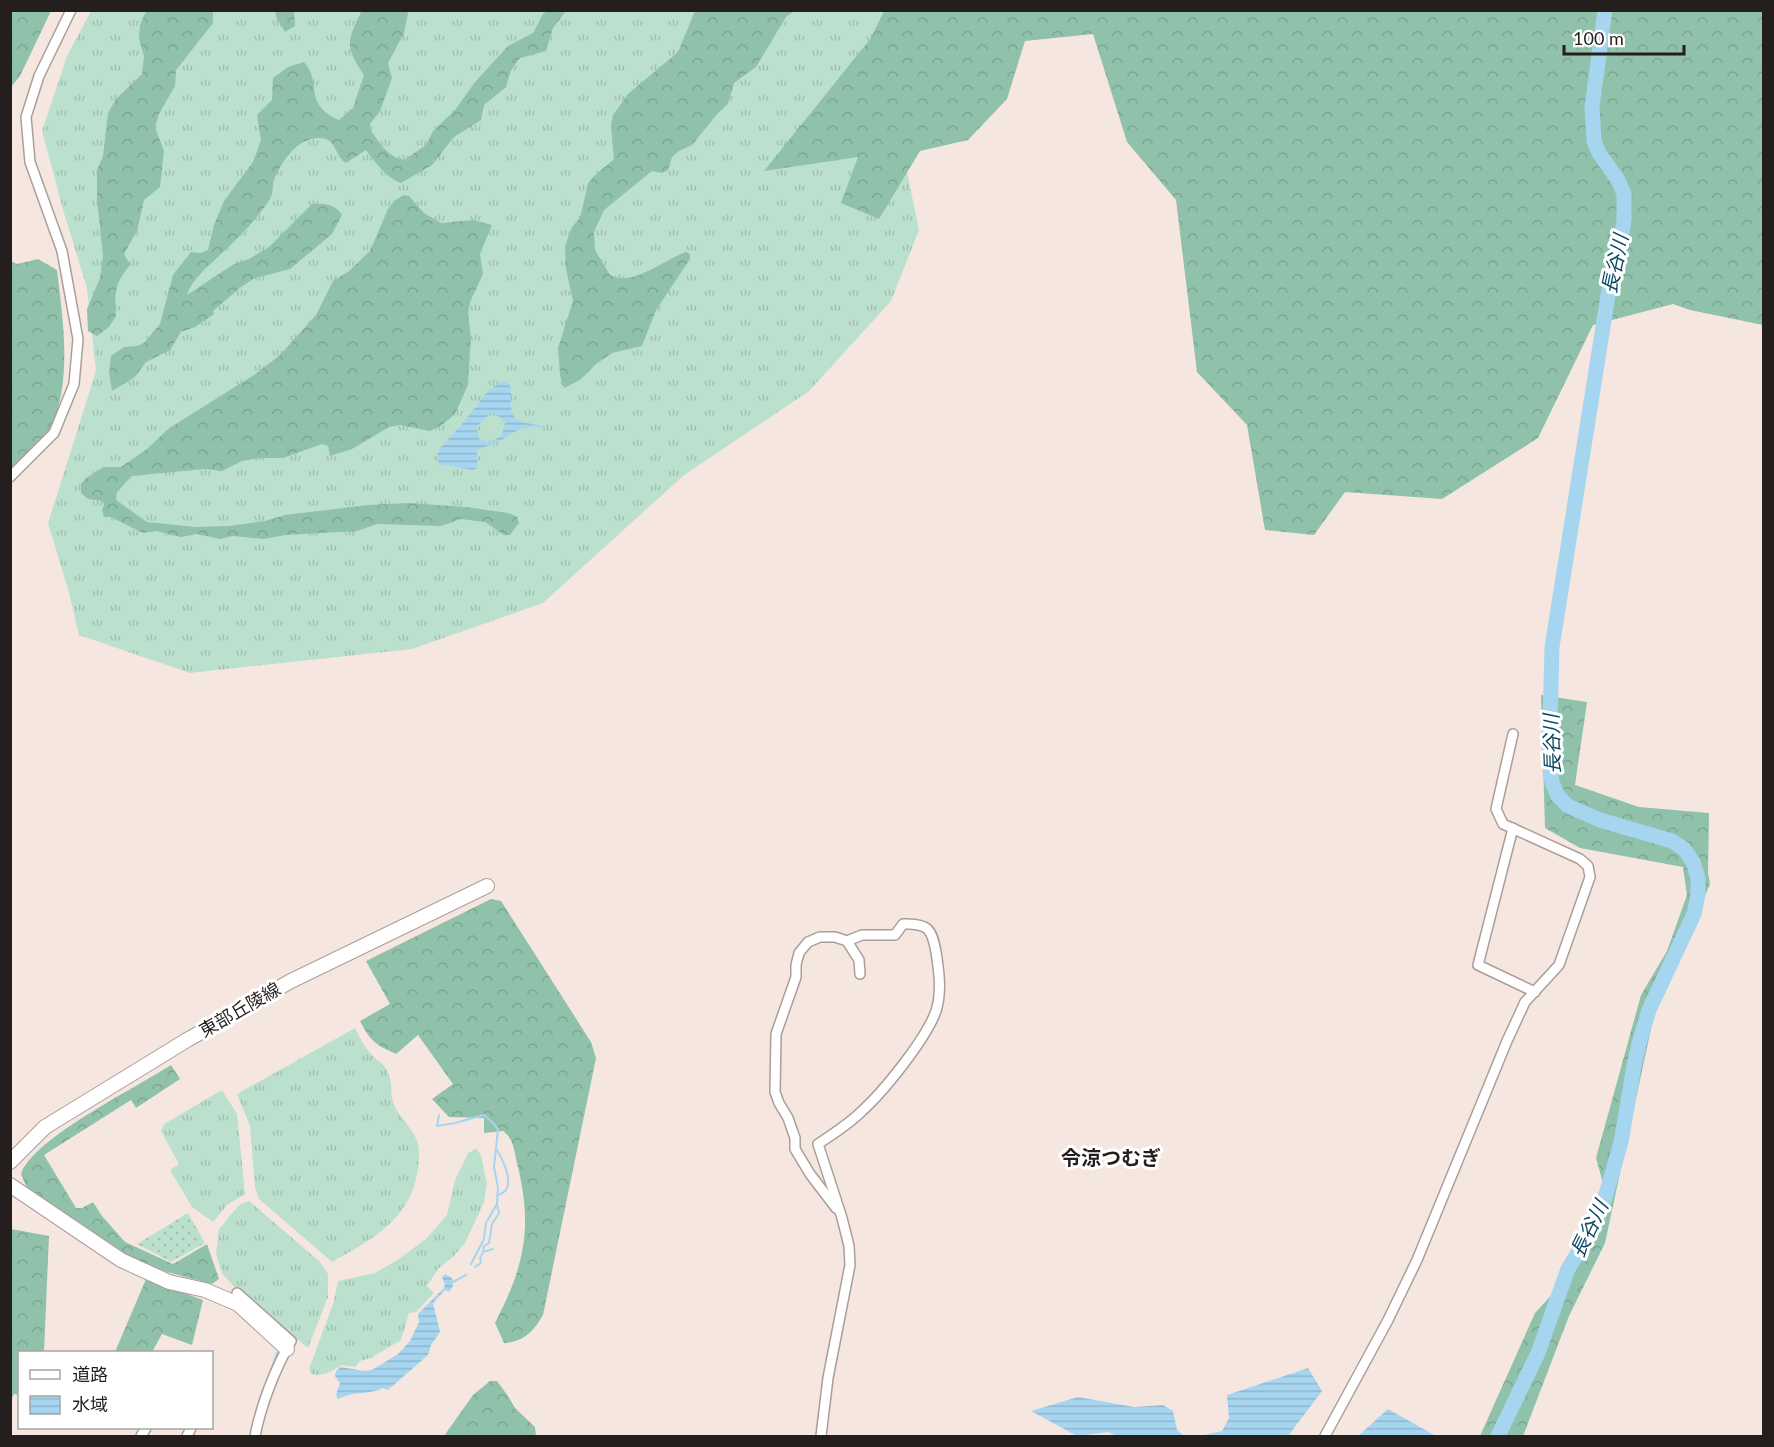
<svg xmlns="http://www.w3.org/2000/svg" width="1774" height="1447" viewBox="0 0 1774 1447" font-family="Lato,'Noto Sans JP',sans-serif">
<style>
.grass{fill:url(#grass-tufts)}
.forest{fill:url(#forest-crowns)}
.park{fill:url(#park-dots)}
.water{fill:url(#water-rules);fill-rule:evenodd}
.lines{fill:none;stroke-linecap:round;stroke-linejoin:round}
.stream{stroke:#a6d5f0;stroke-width:2}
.river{stroke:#a6d5f0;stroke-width:15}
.street-casing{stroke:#ab9e98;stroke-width:12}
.secondary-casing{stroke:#ab9e98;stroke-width:16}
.street{stroke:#fff;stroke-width:9}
.secondary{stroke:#fff;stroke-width:14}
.labels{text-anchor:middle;stroke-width:6;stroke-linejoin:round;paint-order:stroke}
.street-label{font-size:18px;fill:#241f1d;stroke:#fff}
.water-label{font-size:20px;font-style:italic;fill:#0b4863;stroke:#fff}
.neighbourhood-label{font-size:20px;font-weight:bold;fill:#241f1d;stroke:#fff}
</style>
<defs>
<pattern id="grass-tufts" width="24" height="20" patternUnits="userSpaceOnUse" patternTransform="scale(1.5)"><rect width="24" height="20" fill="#bce0ce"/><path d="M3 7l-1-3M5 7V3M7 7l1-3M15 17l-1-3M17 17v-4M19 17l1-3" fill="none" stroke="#a1c0b0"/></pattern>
<pattern id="forest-crowns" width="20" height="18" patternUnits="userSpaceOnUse" patternTransform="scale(1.5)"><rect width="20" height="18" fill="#90c1aa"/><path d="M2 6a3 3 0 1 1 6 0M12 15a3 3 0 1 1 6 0" fill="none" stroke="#7ca592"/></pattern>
<pattern id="park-dots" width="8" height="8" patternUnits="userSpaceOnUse" patternTransform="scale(1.5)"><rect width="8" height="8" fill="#bce0ce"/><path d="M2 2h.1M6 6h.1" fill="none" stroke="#a1c0b0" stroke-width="1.8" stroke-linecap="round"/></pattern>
<pattern id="water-rules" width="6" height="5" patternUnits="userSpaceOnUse" patternTransform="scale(1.5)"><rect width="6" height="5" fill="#a6d5f0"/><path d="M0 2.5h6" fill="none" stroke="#8fb6cd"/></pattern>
</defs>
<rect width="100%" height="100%" fill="#f5e7e0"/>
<g class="grass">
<polygon points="91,11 903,11 893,104 919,230 891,301 809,391 683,476 543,603 412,649 190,673 79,635 68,589 48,523 96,371 87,288 64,213 42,131 67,56"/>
<path d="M355,1028C360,1037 364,1047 372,1055C377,1061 384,1063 387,1071C393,1082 390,1092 393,1102C397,1116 412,1126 417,1141C420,1150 419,1159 418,1168C412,1218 372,1240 332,1262L259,1199L255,1187L250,1126L237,1094Z"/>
<polygon points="222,1090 237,1114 245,1194 227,1205 213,1222 192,1207 170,1170 179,1164 161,1131 164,1124"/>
<path d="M476,1149L481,1155L487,1184L484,1202L465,1243L454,1256L438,1269L427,1286L434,1293L416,1312L409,1313L401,1340L371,1358L360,1361L355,1367L342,1365C332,1371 323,1377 311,1374L309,1369L334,1301L338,1281L375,1273L399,1259L426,1239L447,1215L455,1180L468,1153Z"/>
<polygon points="249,1201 320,1262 328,1274 328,1297 308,1348 236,1289 222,1273 216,1254 219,1229 239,1205"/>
</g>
<g class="forest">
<polygon points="11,10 51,11 20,76 11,87"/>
<path d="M362,10L411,11L408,13L404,33L388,63L392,78L380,111L370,124V129C379,142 387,157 404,160L426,145L433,131L455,110L475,82L508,46L533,33L543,14L547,11H566L553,28L546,51L520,58L511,70L506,87L484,105L481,120L454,137L432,165L401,183C385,177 376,163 366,150L346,163C333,156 338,133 312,139C295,142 282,162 275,177C272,183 274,192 270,199C259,217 238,238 222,253C209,266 193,277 187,295L234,264L249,259L269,247L312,204C323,203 336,204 342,215L332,234L290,269L255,278L241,287L213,311L214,314L195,327L181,332L170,350L146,362L135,377L112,391L109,373L111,356L124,347L138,346L145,342L160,324L173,275L191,252L201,253L208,250L214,225L224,201L253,162L261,140L257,115L272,100L273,78L288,67L304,62C323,84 302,103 339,120L353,108L364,75C344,45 347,42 362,10Z"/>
<path d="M146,11H213V23L176,70L175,86L159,114L155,127L164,151L160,187L144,200L137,231L124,254L130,265C115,283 114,293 116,316L109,327L97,336L88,331L87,309L100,278L103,256L97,199V170L103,156L108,113L116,99L142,74L144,56L139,39L140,25Z"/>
<polygon points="275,11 294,11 295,26 285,32 277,19"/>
<path d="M695,11H794L786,17L756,67L734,83L728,104L718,113L692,145L679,151L672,157L668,170L662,173L652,171L604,210L594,232L595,250L610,275C631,288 665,259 686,252L690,254V259L656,310L642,346L612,353L596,364L580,380L564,388L560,375L558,348L573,301L566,269L565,246L572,227L580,218L588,184L593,177L614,159L611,126L613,115L628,94L678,52Z"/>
<polygon points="884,11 1763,11 1763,325 1690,310 1673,304 1593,325 1538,438 1442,499 1345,492 1314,535 1265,530 1247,425 1197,372 1176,200 1127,142 1093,34 1025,41 1007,99 968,140 920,151 879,219 841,203 858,157 764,171 871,38"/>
<polygon points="404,195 409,196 424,213 441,223 473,220 492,225 480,254 483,274 470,302 468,314 471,337 468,385 455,414 442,425 430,431 400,425 389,427 352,449 330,456 328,446 322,444 283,458 259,458 242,461 222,471 204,469 132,476 117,492 116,500 147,522 196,527 229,526 265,521 285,515 369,505 408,503 466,507 508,513 517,517 519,523 510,535 504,535 485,522 461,519 441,526 377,524 357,531 285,535 264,539 233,536 220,539 197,534 181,537 156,531 143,533 111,517 104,517 102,510 104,504 102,501 88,499 81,493 81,484 86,478 104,467 121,467 147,449 168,429 257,373 280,355 316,315 333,281 349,271 370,251 388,209 394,201"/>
<path d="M38,259L57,270C63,321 74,388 47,435C38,452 22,468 11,483V261L17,264Z"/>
<polygon points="1541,695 1587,702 1575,785 1639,807 1709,813 1708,873 1710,884 1654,1015 1605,1243 1569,1316 1523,1436 1480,1436 1535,1313 1557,1289 1586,1227 1603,1183 1596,1158 1641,995 1667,951 1687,895 1683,867 1580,848 1545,828"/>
<path d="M491,899L501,901L591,1042L596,1058L543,1315C534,1331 524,1342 504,1343L495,1323C525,1265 533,1227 517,1163C514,1151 514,1139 503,1131L484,1133V1118L449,1117L432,1099L453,1084L418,1035L396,1054C376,1045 370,1041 360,1021L390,1004L366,961Z"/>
<path d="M171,1065L180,1079L136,1108L131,1100L44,1155L76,1208H82L93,1202L102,1216L125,1242L173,1264L207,1244L219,1279L212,1284L167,1272L124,1255L26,1186L21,1174C33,1138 136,1088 171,1065Z"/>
<polygon points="11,1229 49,1236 44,1352 20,1352 19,1395 14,1394 11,1400"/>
<polygon points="146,1279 203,1300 192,1345 162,1334 152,1352 115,1352"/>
<polygon points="490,1381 497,1381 508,1396 515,1408 535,1427 536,1436 444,1436 473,1395"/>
</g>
<polygon class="park" points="188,1213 205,1243 171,1262 137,1244"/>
<g class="water">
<path d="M500,382H506L511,387C510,421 511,421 544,426V428C516,424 517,434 495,443C488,446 483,447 477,451V468L473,470L439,464L437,456L440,448L463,423L488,391ZM491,413C498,414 501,418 505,423L502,435L495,440L488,442L479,439L476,427Z"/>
<path d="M445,1274L452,1278L453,1286L449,1292L445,1290L433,1303L440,1332L431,1345L428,1355L388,1390L383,1388C369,1395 352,1391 338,1399L336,1395L340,1383L335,1376L336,1371L341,1367L363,1371L372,1370L398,1354L410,1341L419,1322L418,1314L444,1288L445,1285L442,1277Z"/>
<polygon points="1308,1368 1322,1391 1288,1436 1200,1436 1222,1431 1229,1418 1227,1395"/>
<polygon points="1078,1397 1134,1407 1163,1405 1173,1411 1177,1430 1184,1436 1116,1436 1109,1432 1077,1436 1031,1411"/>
<polygon points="1388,1409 1436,1436 1358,1436"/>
</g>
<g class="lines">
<g class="stream">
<polyline points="439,1115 437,1126 455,1123 484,1115 493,1123 498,1129 494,1167 498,1188 497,1204 486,1223 484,1239 471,1264"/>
<path d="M497,1196C500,1194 503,1193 505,1191C514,1182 502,1158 497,1150"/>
<polyline points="483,1252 484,1246 489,1243 492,1224 499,1213 497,1204"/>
<polyline points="475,1267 481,1263 480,1258 483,1252 493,1249"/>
<polyline points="453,1282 466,1275"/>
<polyline points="267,1382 277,1353"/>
<polyline points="250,1436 256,1413"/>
</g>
<polyline class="river" points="1498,1436 1538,1353 1568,1269 1592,1229 1605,1198 1621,1142 1634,1066 1640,1040 1649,1010 1694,914 1698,895 1698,878 1693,862 1684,849 1672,841 1600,820 1568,806 1558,796 1552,782 1549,760 1552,647 1609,289 1624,222 1624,194 1618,180 1599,153 1594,141 1592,107 1605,10"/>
<defs>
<g id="street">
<polyline points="10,477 54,433 74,384 78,339 62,251 30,162 26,117 39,76 71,10"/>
<polyline points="1513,828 1478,965 1535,992"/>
<polyline points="836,1208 810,1174 795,1149 795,1138 788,1118 779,1103 775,1092 776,1034 796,977 796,965 799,953 808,942 820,937 835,937 847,941 859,960 860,974"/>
<path d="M237,1293L291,1341C275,1369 261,1405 255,1436"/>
<polyline points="141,1436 146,1428"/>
<polyline points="187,1436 191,1428"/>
<path d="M821,1436L828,1378L850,1265L849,1246L842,1218L818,1144C833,1134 849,1124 862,1111C884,1091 926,1039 936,1011C942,992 939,971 936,952C932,929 928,923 903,924L895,935H862L847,941"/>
<polyline points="1325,1436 1388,1320 1417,1260 1507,1041 1525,1002 1559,965 1590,877 1588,866 1580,859 1503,824 1496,809 1513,734"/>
</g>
<g id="secondary">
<polyline points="10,1162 45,1127 187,1040 291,981 487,886"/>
<polyline points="10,1185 121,1260 169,1282 205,1290 238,1304 287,1349"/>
</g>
</defs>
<use href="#street" class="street-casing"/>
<use href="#secondary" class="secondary-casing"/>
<use href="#street" class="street"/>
<use href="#secondary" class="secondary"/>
</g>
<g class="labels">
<g class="street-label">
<text transform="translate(240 1010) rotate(-30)" y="6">東部丘陵線</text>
</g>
<g class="water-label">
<text transform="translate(1615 264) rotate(-78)" y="7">長谷川</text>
<text transform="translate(1552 744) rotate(-92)" y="7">長谷川</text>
<text transform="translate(1589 1229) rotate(-64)" y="7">長谷川</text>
</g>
<g class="neighbourhood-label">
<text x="1111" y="1165">令涼つむぎ</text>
</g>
</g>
<rect width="1774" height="1447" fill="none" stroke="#241f1d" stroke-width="24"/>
<rect x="18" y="1351" width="195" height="78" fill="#ffffff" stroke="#a7a5a5" stroke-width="1.5"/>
<rect x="30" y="1370" width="30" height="9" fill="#ffffff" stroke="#a7a5a5" stroke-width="1.5"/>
<text x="72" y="1381" font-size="18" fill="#241f1d">道路</text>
<rect x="30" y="1396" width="30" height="18" fill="url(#water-rules)" stroke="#a7a5a5" stroke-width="1.5"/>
<text x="72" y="1411" font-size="18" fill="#241f1d">水域</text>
<path d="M1564 45v9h120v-9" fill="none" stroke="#241f1d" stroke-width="3"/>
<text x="1573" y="45" font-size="18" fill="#241f1d" stroke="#ffffff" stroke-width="4.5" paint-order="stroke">100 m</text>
</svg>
